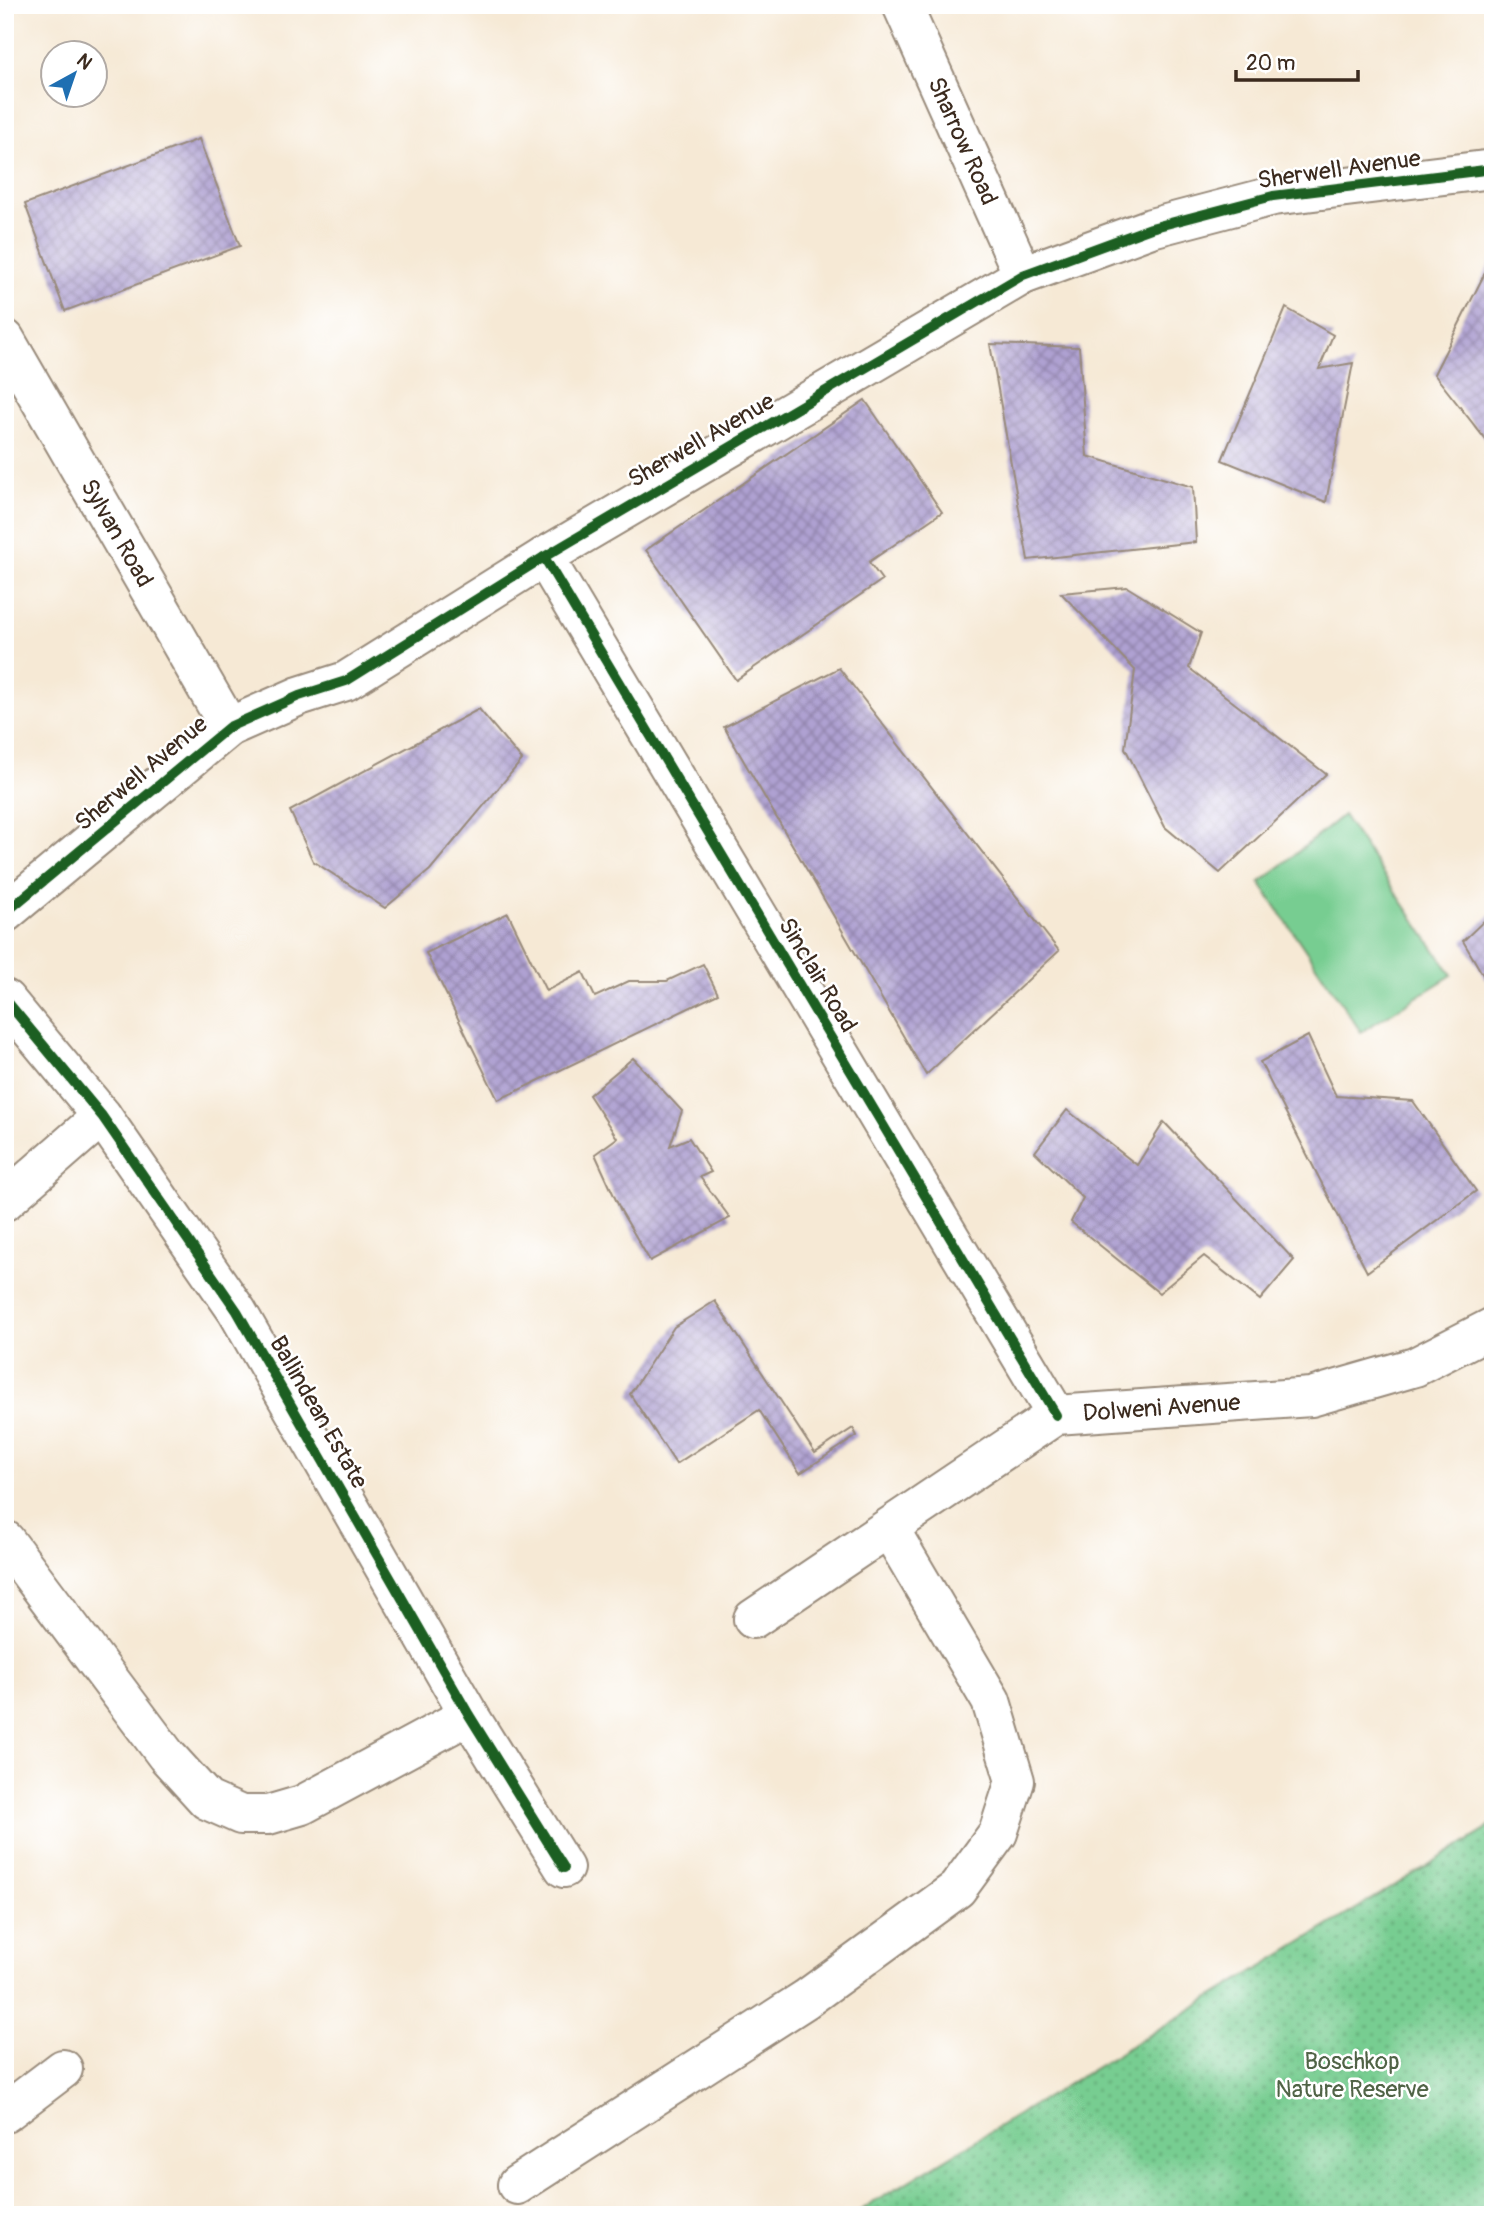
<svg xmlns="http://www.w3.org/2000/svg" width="1498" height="2220" viewBox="0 0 1498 2220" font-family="Pangolin,sans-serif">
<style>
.park{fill:url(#park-dots);stroke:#597c58;stroke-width:2}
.pitch{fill:#77cd91;stroke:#597c58;stroke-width:2}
.building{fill:url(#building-cross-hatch)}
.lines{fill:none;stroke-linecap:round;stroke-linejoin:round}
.minor-casing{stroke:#988a7a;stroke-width:42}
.minor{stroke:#fff;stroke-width:38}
.cycleway-casing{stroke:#fff;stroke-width:15}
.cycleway{stroke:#1b5e20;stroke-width:10}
.labels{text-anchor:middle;stroke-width:5;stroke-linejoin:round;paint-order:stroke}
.street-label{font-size:24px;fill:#3b2a1e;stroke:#fff}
.park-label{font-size:24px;fill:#506346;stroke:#fff}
</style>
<defs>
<pattern id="park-dots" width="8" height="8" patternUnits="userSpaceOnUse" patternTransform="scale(1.75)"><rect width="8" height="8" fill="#77cd91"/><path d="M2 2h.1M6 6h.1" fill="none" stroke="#63a776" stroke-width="1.8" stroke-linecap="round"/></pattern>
<pattern id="building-cross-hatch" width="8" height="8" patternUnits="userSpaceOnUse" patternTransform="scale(1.75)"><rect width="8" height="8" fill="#afa1d2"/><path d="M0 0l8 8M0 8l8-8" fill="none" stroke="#9083aa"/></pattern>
</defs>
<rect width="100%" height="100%" fill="#fff"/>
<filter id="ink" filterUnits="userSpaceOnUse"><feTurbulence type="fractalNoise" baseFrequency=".0143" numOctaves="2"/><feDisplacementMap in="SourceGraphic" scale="14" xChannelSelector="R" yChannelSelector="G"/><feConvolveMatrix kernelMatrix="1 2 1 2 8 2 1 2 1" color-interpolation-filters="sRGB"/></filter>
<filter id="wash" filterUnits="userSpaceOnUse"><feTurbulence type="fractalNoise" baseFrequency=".00686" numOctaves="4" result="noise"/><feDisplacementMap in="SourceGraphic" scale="28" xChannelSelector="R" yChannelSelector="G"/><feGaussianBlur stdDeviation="1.57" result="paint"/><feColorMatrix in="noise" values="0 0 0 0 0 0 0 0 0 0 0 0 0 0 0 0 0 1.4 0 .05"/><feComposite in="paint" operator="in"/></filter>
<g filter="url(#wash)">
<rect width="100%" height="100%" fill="#f6e9d5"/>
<polygon class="park" points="1493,1823 1493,2215 853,2215 1486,1830"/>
<polygon class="pitch" points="1343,815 1452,975 1361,1032 1260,883"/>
<g id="blocks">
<g class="building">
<polygon points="199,139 240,246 65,311 25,204"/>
<polygon points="1493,257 1493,449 1434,374"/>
<polygon points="1286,308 1333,335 1319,369 1353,363 1326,502 1222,460"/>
<polygon points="990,344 1079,347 1087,456 1193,487 1196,542 1028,560"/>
<polygon points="865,400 942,512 869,562 882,580 736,680 646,550"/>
<polygon points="1127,587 1201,633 1189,668 1326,774 1220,873 1165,827 1125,748 1135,670 1061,593"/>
<polygon points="839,668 1059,951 926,1075 724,727"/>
<polygon points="479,709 522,760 430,870 385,908 313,861 290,811"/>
<polygon points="1493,912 1493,992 1463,941"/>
<polygon points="508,913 546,991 583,972 595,997 629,981 667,981 703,964 718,994 498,1100 426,953"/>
<polygon points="1308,1036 1336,1096 1413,1101 1476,1191 1367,1272 1260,1062"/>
<polygon points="633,1058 682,1111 670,1146 689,1138 711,1172 700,1177 730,1218 650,1261 621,1211 595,1154 617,1138 589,1095"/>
<polygon points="1067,1110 1137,1165 1164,1122 1294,1260 1260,1300 1204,1256 1159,1293 1071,1222 1083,1198 1035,1152"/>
<polygon points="715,1301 815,1453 853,1428 857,1436 800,1473 759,1410 676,1464 630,1394 674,1327"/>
</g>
</g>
</g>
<g filter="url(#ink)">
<use href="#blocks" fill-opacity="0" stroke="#988a7a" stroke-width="2"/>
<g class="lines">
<defs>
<g id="minor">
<path id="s1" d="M902,5L1023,275"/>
<path id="s2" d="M5,339L229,727"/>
<polyline points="544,557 1056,1415"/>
<polyline points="5,913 229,727 299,696 346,681 544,557 1023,275 1151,228 1273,196 1493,169"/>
<polyline points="5,999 102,1116 237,1311 469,1715 564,1868"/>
<polyline points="5,1201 102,1116"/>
<polyline points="5,1540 166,1755 207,1800 241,1815 268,1815 302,1805 469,1715"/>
<path id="s3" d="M753,1619L1056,1415L1311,1397L1415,1367L1493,1327"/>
<polyline points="5,2113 63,2069"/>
<polyline points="517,2185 806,1999 957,1889 998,1833 1015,1781 991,1701 889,1528"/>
</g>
</defs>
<use href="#minor" class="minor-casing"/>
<use href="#minor" class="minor"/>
<defs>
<g id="cycleway">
<polyline points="544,557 1056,1415"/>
<polyline points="5,913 229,727 299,696 346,681 544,557 1023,275 1151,228 1273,196 1493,169"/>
<polyline points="5,999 102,1116 237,1311 469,1715 564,1868"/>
</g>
</defs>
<use href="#cycleway" class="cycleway-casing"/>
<use href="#cycleway" class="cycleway"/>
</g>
</g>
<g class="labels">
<g class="street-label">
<text dy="8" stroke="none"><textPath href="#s1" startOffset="149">Sharrow Road</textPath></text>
<text transform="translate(1339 169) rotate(-8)" y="8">Sherwell Avenue</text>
<text transform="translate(701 440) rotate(-30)" y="8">Sherwell Avenue</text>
<text dy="8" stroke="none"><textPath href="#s2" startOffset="224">Sylvan Road</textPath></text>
<text transform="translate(141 773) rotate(-40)" y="8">Sherwell Avenue</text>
<text transform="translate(818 975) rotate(59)" y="8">Sinclair Road</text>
<text dy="8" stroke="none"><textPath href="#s3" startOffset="471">Dolweni Avenue</textPath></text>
<text transform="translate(319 1412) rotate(60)" y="8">Ballindean Estate</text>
</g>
<g class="park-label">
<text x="1352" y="2069">Boschkop<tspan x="1352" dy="28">Nature Reserve</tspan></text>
</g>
</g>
<rect width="1498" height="2220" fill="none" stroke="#fff" stroke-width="28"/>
<g transform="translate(74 74) rotate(40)"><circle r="33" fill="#ffffff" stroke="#b1aaa5" stroke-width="2"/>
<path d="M0-5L12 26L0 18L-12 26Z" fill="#1f6fb2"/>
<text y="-10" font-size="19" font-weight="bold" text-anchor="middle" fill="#3b2a1e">N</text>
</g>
<path d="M1236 70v10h122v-10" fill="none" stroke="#3b2a1e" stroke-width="3.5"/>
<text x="1246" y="70" font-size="21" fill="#3b2a1e" stroke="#ffffff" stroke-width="5" paint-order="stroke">20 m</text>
</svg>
